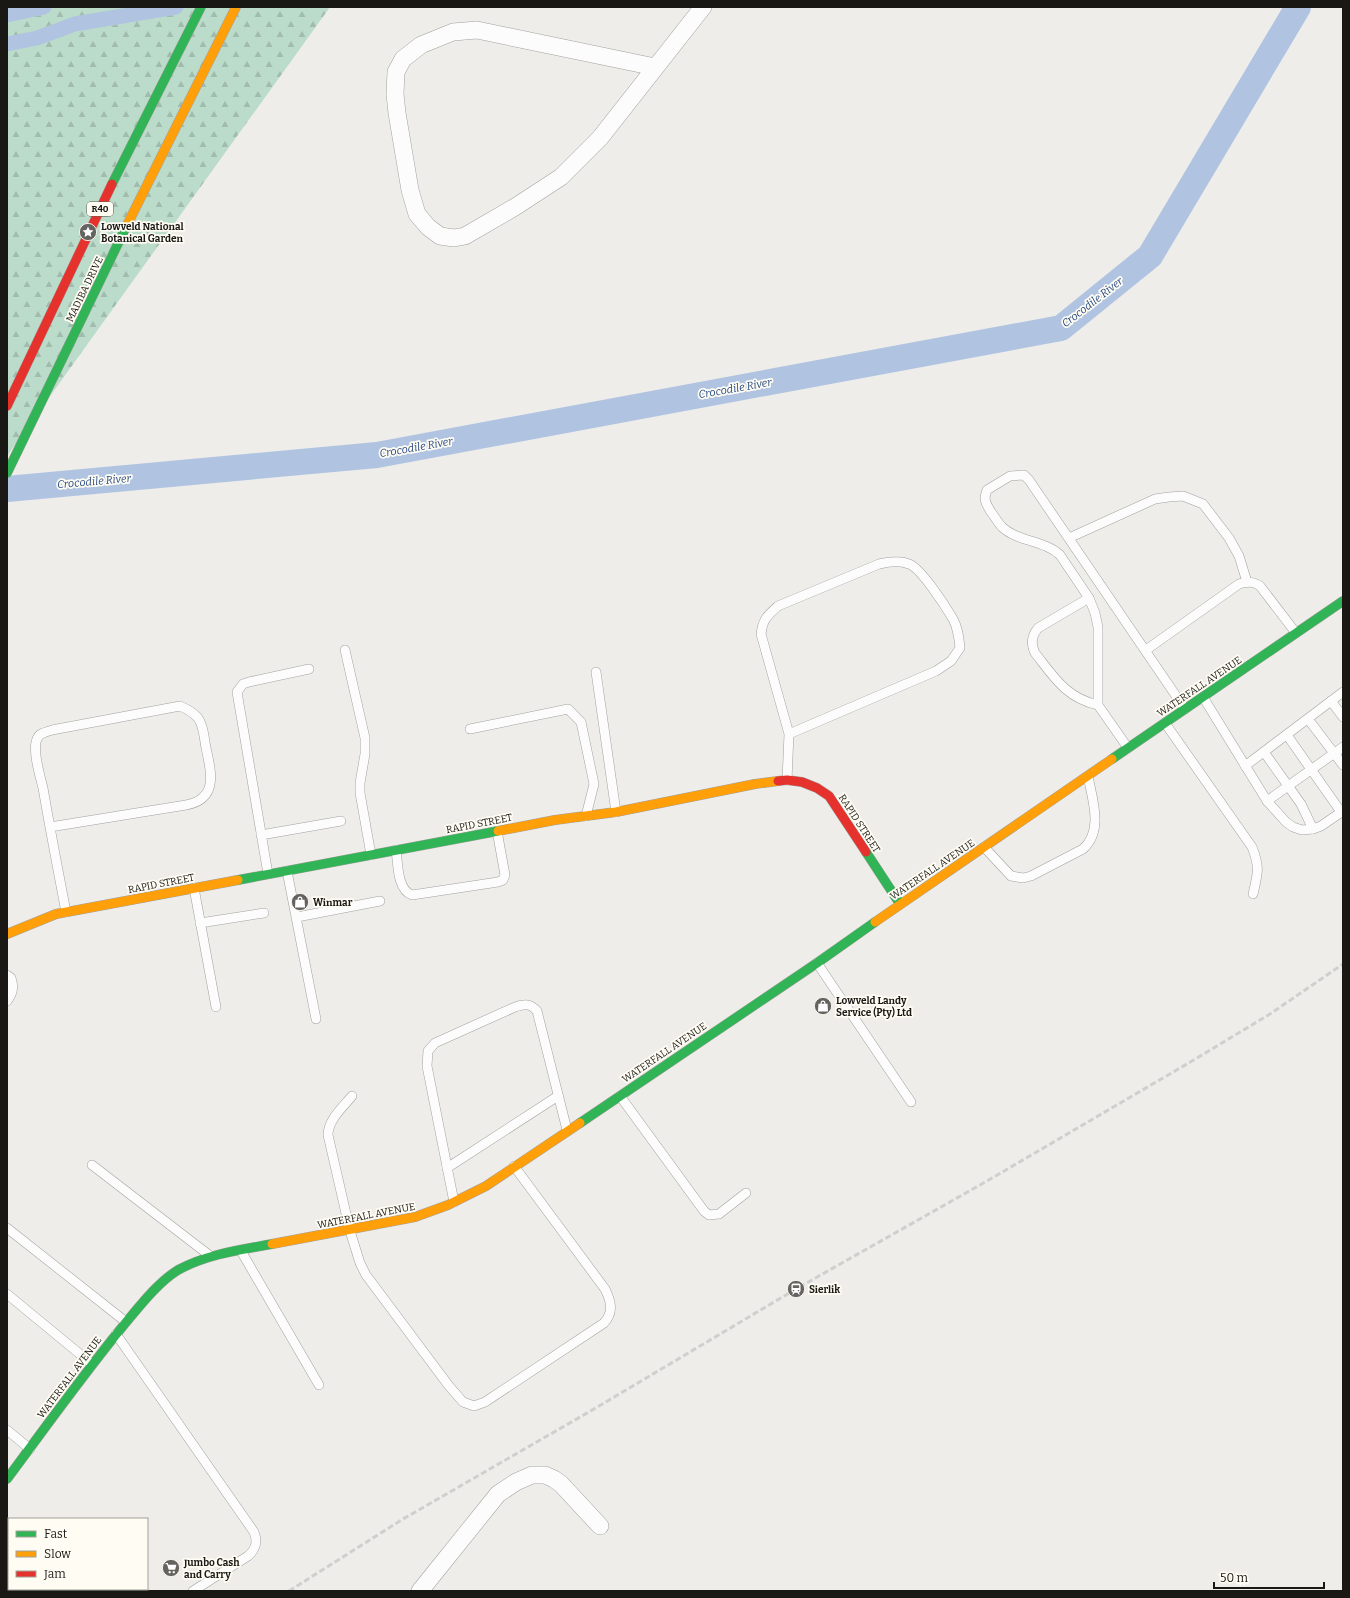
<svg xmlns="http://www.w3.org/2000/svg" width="1350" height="1598" viewBox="0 0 1350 1598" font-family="Bitter,serif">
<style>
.forest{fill:url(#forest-firs)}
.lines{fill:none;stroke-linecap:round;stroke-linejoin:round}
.canal{stroke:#b0c4e2;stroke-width:15}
.river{stroke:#b0c4e2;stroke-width:26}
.lane-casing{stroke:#a2a19e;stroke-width:10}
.street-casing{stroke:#a2a19e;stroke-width:18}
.fast-casing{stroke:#a2a19e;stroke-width:10}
.slow-casing{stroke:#a2a19e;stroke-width:10}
.jam-casing{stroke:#a2a19e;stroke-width:10}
.lane{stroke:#fcfcfc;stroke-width:9}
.street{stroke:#fcfcfc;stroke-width:17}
.fast{stroke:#30b455;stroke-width:9}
.slow{stroke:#ff9f0a;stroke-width:9}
.jam{stroke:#e5322d;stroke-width:9}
.rail{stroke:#cfcfce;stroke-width:3;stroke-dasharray:6 3;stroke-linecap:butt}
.labels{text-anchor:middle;stroke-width:3.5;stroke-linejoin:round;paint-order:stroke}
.shield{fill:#fefcf3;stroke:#5e5c58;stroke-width:1}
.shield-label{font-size:9px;font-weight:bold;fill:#191815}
.poi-label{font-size:10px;font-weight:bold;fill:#191815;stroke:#fefcf3;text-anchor:start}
.street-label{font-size:10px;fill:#191815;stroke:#fefcf3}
.water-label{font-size:11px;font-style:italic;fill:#2a4c84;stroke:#fefcf3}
</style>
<defs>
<pattern id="forest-firs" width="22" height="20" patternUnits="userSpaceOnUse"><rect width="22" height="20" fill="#bcdccb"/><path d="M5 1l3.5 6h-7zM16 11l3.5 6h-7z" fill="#a1bcad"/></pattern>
</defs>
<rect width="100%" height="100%" fill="#eeede9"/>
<polygon class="forest" points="7,7 330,7 7,456"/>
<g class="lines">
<g class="canal">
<polyline points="7,15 44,7"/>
<polyline points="7,44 37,38 75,24 176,7"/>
</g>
<polyline class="river" points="7,489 377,455 1061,328 1150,256 1298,7"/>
<defs>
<g id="lane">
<polyline points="1069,538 1155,499 1169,497 1183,496 1203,504 1229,538 1239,556 1247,582"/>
<path d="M1089,598L1038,628C1031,637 1031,644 1035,653C1054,677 1066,698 1098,705L1128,748"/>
<polyline points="345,650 365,738 365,754 360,783 360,793 371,855"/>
<path d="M1146,650L1239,584C1248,582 1253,581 1260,586L1296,633"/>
<polyline points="596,672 616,812"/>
<polyline points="1203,697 1267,801 1286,822 1293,827 1302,830 1313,829 1321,826 1343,811"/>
<polyline points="1331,701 1343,717"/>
<path d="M1098,705V627L1095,613L1089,598L1060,555C1044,540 1018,542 1002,527C998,523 995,517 991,512C986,504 983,499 987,490L1010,476L1024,475L1029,480L1185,709"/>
<polyline points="1308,719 1343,765"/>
<path d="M1165,723L1252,847C1260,867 1258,873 1253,894"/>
<polyline points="470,729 568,709 581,722 594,784 586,816"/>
<polyline points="1287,735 1341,812"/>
<polyline points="1264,752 1301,804 1313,829"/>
<polyline points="1245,766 1343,692"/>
<path d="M787,780L789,734L761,634C763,619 767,616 778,606L879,564C888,562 899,560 909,564C921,568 946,607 953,619C958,628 959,638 960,648L951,661L936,671L789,734"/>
<polyline points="1267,801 1343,747"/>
<path d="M50,827L186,805C219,799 211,771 206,748C204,738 204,726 198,718C193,712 187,709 180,706L52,730C46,732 39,733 37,739C32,750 40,776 43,788C50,829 58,870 66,912"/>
<polyline points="261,835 341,821"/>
<path d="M984,847L1011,876L1023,878L1031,876L1083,849C1104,830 1092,799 1088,776"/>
<path d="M396,850C398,863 397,890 412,895L498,882L503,880L505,875L497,831"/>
<polyline points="287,871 316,1019"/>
<polyline points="268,874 237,692 243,684 249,682 309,669"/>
<polyline points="194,888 216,1007"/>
<polyline points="297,917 380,901"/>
<polyline points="200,923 264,913"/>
<polyline points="817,963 911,1102"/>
<path d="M7,975L11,978C14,987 13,993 7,1001"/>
<path d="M352,1096C343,1107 328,1120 328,1135L350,1231L360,1263L366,1275L449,1386L463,1402L474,1406L485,1402L604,1323C614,1312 611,1301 605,1289L514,1166"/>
<polyline points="620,1096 704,1211 709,1215 719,1214 746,1193"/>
<polyline points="92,1165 209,1255"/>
<polyline points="447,1168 558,1096"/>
<path d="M454,1202L427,1066L428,1051L435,1043L515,1007C525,1004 530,1003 537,1011L567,1130"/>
<polyline points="7,1228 126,1322"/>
<polyline points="241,1251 319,1385"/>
<polyline points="7,1294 92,1364"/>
<path d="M116,1334L254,1532C258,1542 256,1549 248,1556L193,1591"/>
<polyline points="7,1430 30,1449"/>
</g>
<g id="street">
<polyline points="655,67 477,30 453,32 421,45 403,59 396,72 395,94 397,113 410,190 417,214 428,227 440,236 454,238 465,236 515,207 561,177 600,138 703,7"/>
<polyline points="420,1591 498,1494 516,1482 532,1475 545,1475 554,1479 561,1484 600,1526"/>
</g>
<g id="fast">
<polyline points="112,184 201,7"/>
<polyline points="7,473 127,225"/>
<polyline points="1112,759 1343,601"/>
<polyline points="866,852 900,904"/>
<polyline points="238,880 498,831"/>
<polyline points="580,1123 817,963 875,922"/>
<path d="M7,1479C45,1428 82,1376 123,1326C139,1307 157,1283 178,1270C207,1254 240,1250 272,1244"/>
</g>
<g id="slow">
<polyline points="127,225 236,7"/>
<polyline points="498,831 555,820 616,812 755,784 778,781"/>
<polyline points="875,922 1112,759"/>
<polyline points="7,934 56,914 238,880"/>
<polyline points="272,1244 415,1217 448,1205 486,1186 580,1123"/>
</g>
<g id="jam">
<polyline points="7,406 112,184"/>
<polyline points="778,781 787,780 802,782 817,788 829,796 866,852"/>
</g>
</defs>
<use href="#lane" class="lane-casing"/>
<use href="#street" class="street-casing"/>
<use href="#fast" class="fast-casing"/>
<use href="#slow" class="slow-casing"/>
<use href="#jam" class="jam-casing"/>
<use href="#lane" class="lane"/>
<use href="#street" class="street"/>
<use href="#fast" class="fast"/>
<use href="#slow" class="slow"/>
<use href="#jam" class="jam"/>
<polyline class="rail" points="289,1591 403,1519 594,1409 796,1289 987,1181 1192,1061 1270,1014 1343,964"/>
</g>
<defs>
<symbol id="sight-disc" viewBox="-11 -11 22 22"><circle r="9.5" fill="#64635f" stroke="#fefcf3"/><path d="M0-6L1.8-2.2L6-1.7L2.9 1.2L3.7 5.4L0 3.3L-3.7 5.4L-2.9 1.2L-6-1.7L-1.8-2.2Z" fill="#fff"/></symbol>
<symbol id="shop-disc" viewBox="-11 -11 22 22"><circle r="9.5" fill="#64635f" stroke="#fefcf3"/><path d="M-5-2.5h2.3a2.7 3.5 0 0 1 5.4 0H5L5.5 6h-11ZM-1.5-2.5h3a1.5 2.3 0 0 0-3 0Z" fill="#fff"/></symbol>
<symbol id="station-disc" viewBox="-11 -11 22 22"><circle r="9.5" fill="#64635f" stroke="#fefcf3"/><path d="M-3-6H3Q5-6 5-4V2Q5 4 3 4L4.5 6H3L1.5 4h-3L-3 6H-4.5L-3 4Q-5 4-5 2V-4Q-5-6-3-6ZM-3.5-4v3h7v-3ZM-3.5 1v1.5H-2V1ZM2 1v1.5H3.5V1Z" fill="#fff"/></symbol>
<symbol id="supermarket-disc" viewBox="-11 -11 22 22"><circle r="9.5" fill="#64635f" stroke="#fefcf3"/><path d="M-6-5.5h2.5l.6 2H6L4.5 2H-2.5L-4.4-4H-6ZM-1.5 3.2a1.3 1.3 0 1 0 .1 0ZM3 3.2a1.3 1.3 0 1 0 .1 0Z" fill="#fff"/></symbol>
</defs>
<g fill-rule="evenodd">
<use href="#sight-disc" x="78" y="222" width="20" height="20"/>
<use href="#shop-disc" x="290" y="892" width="20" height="20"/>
<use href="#shop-disc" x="813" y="996" width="20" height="20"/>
<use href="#station-disc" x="786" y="1279" width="20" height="20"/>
<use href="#supermarket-disc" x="161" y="1558" width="20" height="20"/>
</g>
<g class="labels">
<rect class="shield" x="87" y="202" width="26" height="14" rx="3"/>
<g class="shield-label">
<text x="100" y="212">R40</text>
</g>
<g class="poi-label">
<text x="101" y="230">Lowveld National<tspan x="101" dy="12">Botanical Garden</tspan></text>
<text x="313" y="906">Winmar</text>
<text x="836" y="1004">Lowveld Landy<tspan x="836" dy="12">Service (Pty) Ltd</tspan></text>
<text x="809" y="1293">Sierlik</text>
<text x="184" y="1566">Jumbo Cash<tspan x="184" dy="12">and Carry</tspan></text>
</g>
<g class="street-label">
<text transform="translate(84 289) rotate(-64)" y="4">MADIBA DRIVE</text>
<text transform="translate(1199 686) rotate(-34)" y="4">WATERFALL AVENUE</text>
<text transform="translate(479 823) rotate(-11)" y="4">RAPID STREET</text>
<text transform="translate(860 823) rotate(57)" y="4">RAPID STREET</text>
<text transform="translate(932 869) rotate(-34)" y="4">WATERFALL AVENUE</text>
<text transform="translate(161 883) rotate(-11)" y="4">RAPID STREET</text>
<text transform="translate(664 1052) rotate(-34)" y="4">WATERFALL AVENUE</text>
<text transform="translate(366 1215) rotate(-11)" y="4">WATERFALL AVENUE</text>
<text transform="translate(69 1377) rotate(-53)" y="4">WATERFALL AVENUE</text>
</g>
<g class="water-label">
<text transform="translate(1092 302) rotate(-38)" y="4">Crocodile River</text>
<text transform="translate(735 388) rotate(-10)" y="4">Crocodile River</text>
<text transform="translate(416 447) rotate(-10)" y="4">Crocodile River</text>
<text transform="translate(94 481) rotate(-5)" y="4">Crocodile River</text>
</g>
</g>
<rect width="1350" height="1598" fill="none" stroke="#191815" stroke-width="16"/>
<rect x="8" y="1518" width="140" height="72" fill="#fefcf3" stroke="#a2a19a"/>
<rect x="16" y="1531" width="20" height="6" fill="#30b455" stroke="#a2a19a"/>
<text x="44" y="1538" font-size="12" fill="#191815">Fast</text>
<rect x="16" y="1551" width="20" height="6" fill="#ff9f0a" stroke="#a2a19a"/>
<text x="44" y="1558" font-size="12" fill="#191815">Slow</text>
<rect x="16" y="1571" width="20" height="6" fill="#e5322d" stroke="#a2a19a"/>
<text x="44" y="1578" font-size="12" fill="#191815">Jam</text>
<path d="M1214 1582v6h110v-6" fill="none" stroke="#191815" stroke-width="2"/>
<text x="1220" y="1582" font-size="12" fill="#191815" stroke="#fefcf3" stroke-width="3" paint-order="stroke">50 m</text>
</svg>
